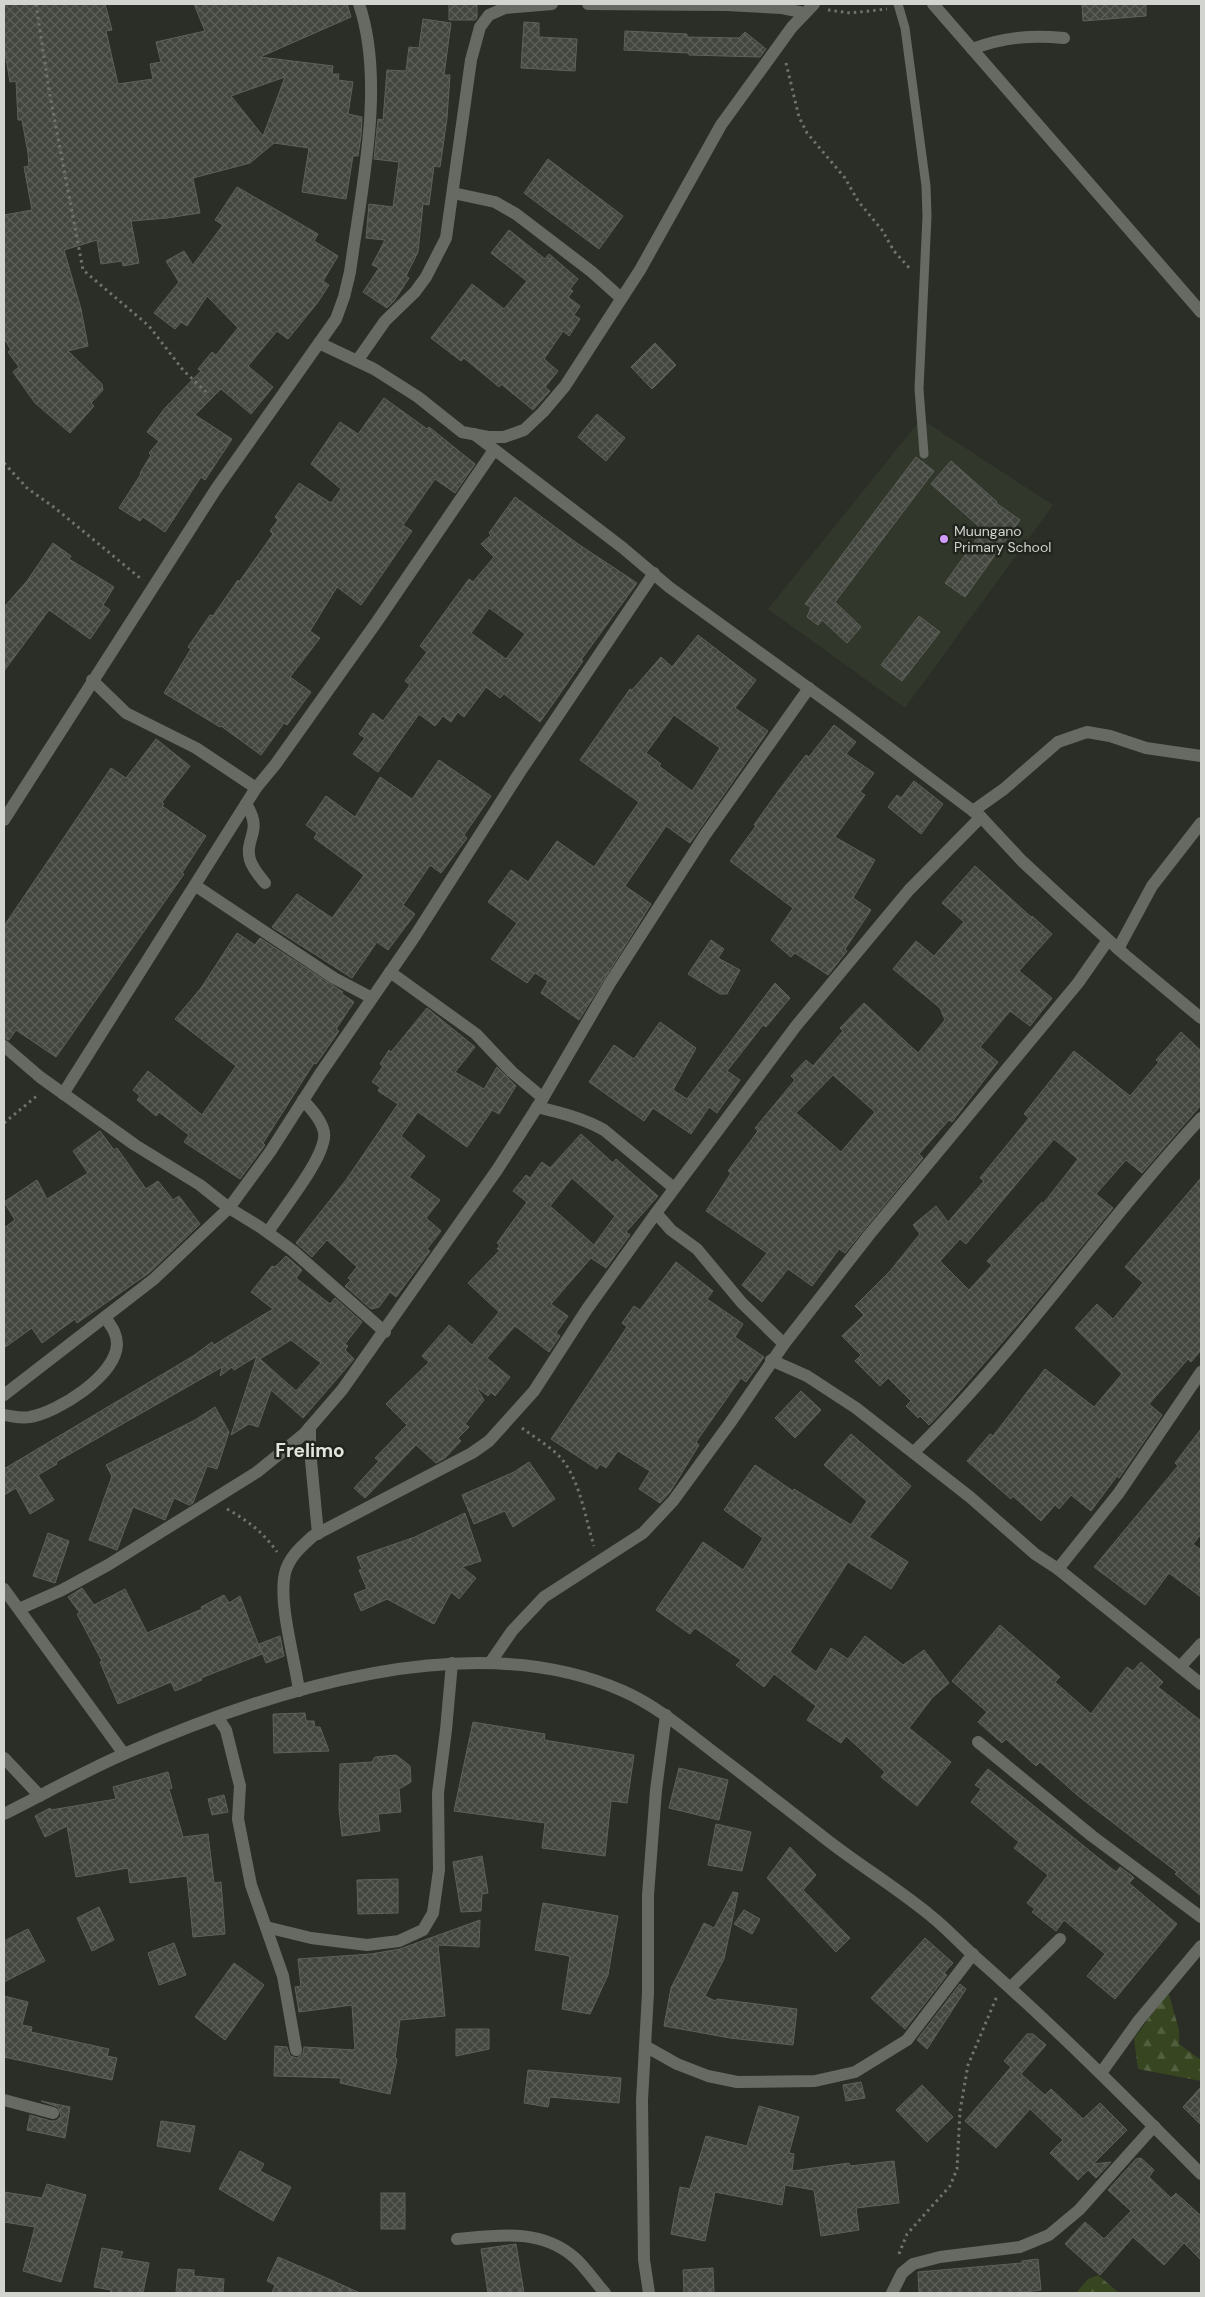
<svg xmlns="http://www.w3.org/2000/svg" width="1205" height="2297" viewBox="0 0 1205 2297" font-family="'DM Sans',sans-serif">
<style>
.built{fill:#31372b}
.forest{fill:url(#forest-firs)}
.building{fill:url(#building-cross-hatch);stroke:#5d6159;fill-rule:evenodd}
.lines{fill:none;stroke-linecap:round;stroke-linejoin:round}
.path{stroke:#70726c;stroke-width:3;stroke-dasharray:2.5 4;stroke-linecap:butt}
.service{stroke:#666a62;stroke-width:9}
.minor{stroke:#666a62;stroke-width:12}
.tertiary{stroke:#666a62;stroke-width:12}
.poi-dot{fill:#d09dfe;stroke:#21241d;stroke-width:2}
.labels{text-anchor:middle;stroke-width:5;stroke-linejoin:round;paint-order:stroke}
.poi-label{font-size:14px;fill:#d2d4cf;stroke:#21241d;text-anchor:start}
.district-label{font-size:19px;font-weight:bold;fill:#e1e5dc;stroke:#21241d}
</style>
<defs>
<pattern id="forest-firs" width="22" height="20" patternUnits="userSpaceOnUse" patternTransform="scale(1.25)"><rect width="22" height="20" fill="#374620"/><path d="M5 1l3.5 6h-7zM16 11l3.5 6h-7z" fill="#53603f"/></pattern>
<pattern id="building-cross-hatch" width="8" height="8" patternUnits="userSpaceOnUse" patternTransform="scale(1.25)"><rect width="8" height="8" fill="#43463f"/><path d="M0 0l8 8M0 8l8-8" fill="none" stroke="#5d605a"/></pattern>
</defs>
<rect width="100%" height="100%" fill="#2b2e27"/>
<polygon class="built" points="921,419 1053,505 905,708 768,609"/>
<g class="forest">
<polygon points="1168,1991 1179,2030 1179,2044 1201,2060 1201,2081 1138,2069 1134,2039"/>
<polygon points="1098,2275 1119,2293 1076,2293 1088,2279"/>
</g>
<g class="building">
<path d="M4,4H105L112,30L106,31L118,84L153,79L150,64L161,62L156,42L205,31L194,4H347L351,17L260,57L333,66L332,74H339L338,80L353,82L348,114L362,117L361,136L358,156H353L346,199L302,192L309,148L274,143L250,163L193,178L200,213L167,218L131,221L139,263L123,266L122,261L101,264L97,240L64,250L81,309L88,346L68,351L102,384L103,390L91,403L94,406L70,433L35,403L13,372L19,367L8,352L11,350L4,338V215L32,210L24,167L29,166L28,153L22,120H18L16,81L10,82L4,46ZM285,77L263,136L231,96Z"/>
<polygon points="449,4 477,4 477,18 475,20 449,20"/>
<polygon points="1082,4 1146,4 1146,16 1083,21"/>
<polygon points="423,19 451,23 444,75 450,75 447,118 440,167 434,166 429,205 423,204 418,252 406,276 409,278 394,301 387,308 363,292 379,268 372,265 385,240 366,238 369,204 393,207 399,162 374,159 378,119 383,120 387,70 406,71 409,47 419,48"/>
<polygon points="524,22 539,23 539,37 577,39 575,71 521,68"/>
<polygon points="625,31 687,34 687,37 739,38 745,32 766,49 760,57 689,55 689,53 624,50"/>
<polygon points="548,159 623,216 599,249 524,193"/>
<polygon points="237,187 318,234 314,241 338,256 323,281 329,285 318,302 288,339 277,331 248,366 273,387 251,414 221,389 195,415 232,439 205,480 201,477 165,532 143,517 140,521 119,508 141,474 140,473 151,455 149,453 159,441 147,432 165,408 201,371 198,369 212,352 216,355 238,328 207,296 187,326 181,322 175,329 154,313 179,282 166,261 184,251 193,265 223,225 215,220"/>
<polygon points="509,230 545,259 549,254 578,279 570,289 573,291 568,297 580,306 574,315 580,319 569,336 563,331 544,359 558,371 545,387 550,391 533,410 501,384 499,387 464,358 461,361 431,338 472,284 504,309 527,281 491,253"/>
<polygon points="655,343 676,365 652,389 631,367"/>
<polygon points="384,398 427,429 429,427 475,464 455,493 435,479 403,525 412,531 361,605 337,587 310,631 320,638 290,677 311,692 287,725 284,723 261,755 221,726 220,727 164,693 191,649 188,647 210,615 213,616 238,580 239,582 273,534 270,531 278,520 275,517 299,483 331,503 341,489 311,464 340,422 358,434"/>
<polygon points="597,414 625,438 606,461 578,437"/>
<polygon points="916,457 934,471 835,602 861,627 847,643 822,620 818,625 807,617 811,607 805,604"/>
<polygon points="951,461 997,502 996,503 1020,520 965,597 945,583 983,530 931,484"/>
<path d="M515,497L578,544L637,583L581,660L583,661L540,722L504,694L500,698L486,687L464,717L458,712L451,722L443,716L435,726L419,714L378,772L353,754L365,738L359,734L373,713L383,721L410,685L405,681L427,652L420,646L469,579L473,582L494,557L481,544L491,535L489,533ZM489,608L525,634L506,659L471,633Z"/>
<polygon points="53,543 71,556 69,559 114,587 103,605 110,610 90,639 49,610 4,671 4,607 27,581"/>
<polygon points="919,616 940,632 902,681 881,665"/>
<path d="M698,635L756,680L735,708L768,731L690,843L666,826L625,886L651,904L579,1020L541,993L548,981L535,973L527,983L491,959L517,923L488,902L511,870L528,882L557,841L594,867L639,802L580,760L630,689L632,690L661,657L672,667ZM674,715L720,748L692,791L659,766L661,764L646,753Z"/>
<polygon points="834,725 856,742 846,754 874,773 860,792 865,795 835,837 875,860 853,898 871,910 845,949 847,951 828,975 795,953 791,957 771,940 793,908 730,861 756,826 754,825 779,790 806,755 809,757"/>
<polygon points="156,739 190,766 162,802 164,804 162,806 206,836 182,873 184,874 56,1057 16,1030 9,1040 4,1038 4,926 111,768 126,778"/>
<polygon points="439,760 491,796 464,835 467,838 441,873 430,865 403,905 415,914 388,950 377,942 352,978 272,927 297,894 332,918 364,875 314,838 317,833 306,825 326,796 355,817 380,777 412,799"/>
<polygon points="914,781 943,804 921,834 888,807 897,795 901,798"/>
<path d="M975,866L1031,917L1032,916L1052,934L1019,971L1052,998L1030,1026L1010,1011L980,1047L998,1062L952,1122L949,1120L919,1154L923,1158L845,1253L839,1249L812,1286L788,1269L762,1302L742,1285L767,1253L706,1211L731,1173L728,1171L758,1131L755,1128L795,1080L791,1076L806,1060L813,1066L843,1031L840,1028L864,1003L918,1053L945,1020L940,1008L893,969L916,941L934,956L964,922L942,903ZM833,1075L875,1112L841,1152L796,1113Z"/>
<polygon points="237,933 255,945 260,938 343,992 341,993 354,1002 336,1029 339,1031 316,1064 314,1063 263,1143 265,1145 240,1179 184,1142 189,1135 159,1112 156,1116 137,1100 140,1096 133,1090 148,1071 202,1115 236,1066 175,1019 201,988"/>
<polygon points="711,940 724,949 718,958 740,970 727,994 720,994 688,974"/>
<polygon points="775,983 790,998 766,1027 763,1025 727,1071 740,1080 717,1113 709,1107 691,1134 653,1108 644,1121 589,1082 614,1045 634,1059 660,1022 696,1048 673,1090 687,1099"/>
<polygon points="427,1008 475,1047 455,1072 484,1089 497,1067 516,1086 499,1114 492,1110 467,1147 418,1112 401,1136 425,1156 409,1177 440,1200 426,1218 441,1231 427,1249 430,1251 396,1297 390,1292 379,1307 371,1309 345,1286 351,1280 348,1278 357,1267 327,1240 312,1257 296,1243 346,1180 398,1104 378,1091 380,1087 372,1082 383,1066 380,1064 389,1050 391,1052"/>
<path d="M1181,1032L1201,1051V1105L1142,1173L1126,1160L1096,1194L1113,1208L1018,1324L946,1407L929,1425L920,1416L918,1418L906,1406L911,1401L888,1378L880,1386L855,1361L861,1355L842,1336L864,1315L855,1306L890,1271L920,1234L913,1225L936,1206L948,1222L984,1181L980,1178L1029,1118L1024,1114L1074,1051L1130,1096L1159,1062L1156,1060ZM1054,1139L1078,1159L1043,1204L1042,1202L987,1261L992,1265L969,1290L940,1261L960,1239L966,1244Z"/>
<polygon points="100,1131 114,1150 117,1148 146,1189 158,1181 173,1200 179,1196 200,1224 149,1273 77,1323 75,1319 42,1343 32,1328 4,1348 4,1228 15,1220 4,1202 37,1180 47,1199 88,1173 73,1151"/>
<path d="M581,1134L613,1163L616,1159L658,1196L626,1232L630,1235L606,1268L591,1258L551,1304L568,1316L556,1333L560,1336L549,1352L515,1326L487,1358L510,1377L495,1396L491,1392L488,1396L476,1387L484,1400L465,1424L469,1427L458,1438L461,1441L445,1458L436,1463L416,1445L365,1498L354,1488L379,1461L375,1458L407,1425L386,1404L429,1362L422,1356L449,1325L472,1345L499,1312L468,1283L500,1250L497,1249L500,1245L497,1243L527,1202L513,1191L526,1175L530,1178L542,1162L550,1168ZM572,1178L615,1216L594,1245L550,1206Z"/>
<polygon points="1201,1178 1201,1350 1191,1362 1188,1359 1149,1404 1162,1415 1119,1478 1117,1476 1091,1511 1071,1495 1059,1509 1055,1505 1041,1521 1013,1496 1011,1499 967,1461 990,1434 993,1436 1045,1369 1094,1407 1122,1374 1075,1328 1097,1304 1113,1319 1143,1283 1125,1267"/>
<path d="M286,1256L302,1270L296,1278L330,1304L335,1298L362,1322L345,1344L348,1346L345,1350L354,1359L303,1418L271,1390L258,1427L249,1424L231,1435L257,1356L234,1370L232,1367L220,1376L222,1367L56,1462L57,1464L38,1475L54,1500L30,1514L16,1488L4,1495V1469L193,1356L212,1342L214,1345L273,1309L251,1292L272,1266L275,1267ZM291,1340L321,1363L296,1391L260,1359Z"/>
<polygon points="676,1262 713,1291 707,1299 743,1324 735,1337 764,1357 746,1382 741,1378 696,1442 699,1445 670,1492 660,1503 639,1489 650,1471 618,1451 606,1468 600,1464 597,1469 551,1439 627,1327 622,1323 634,1306 640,1310"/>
<polygon points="801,1391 821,1410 795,1438 775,1418"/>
<polygon points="215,1407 229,1432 217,1469 207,1466 193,1503 189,1505 174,1498 165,1520 133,1507 117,1550 89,1540 112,1476 106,1465 195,1420"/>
<polygon points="1201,1429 1201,1534 1193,1544 1201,1550 1201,1597 1169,1573 1145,1605 1094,1567 1178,1466 1175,1463"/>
<polygon points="851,1434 911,1486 869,1537 908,1562 891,1589 848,1562 790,1652 816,1672 831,1648 848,1659 865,1636 903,1665 924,1650 949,1683 932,1698 909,1728 951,1762 917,1806 881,1777 885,1772 846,1736 841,1743 807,1720 816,1706 774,1674 764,1687 736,1665 741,1660 695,1628 690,1634 656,1610 703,1542 743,1570 763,1538 724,1510 755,1465 793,1491 794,1489 851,1525 867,1501 824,1465"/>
<polygon points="529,1462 555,1499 513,1527 505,1511 474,1524 462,1495 514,1472"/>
<polygon points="465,1513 481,1561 462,1567 476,1578 459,1599 451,1592 434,1624 387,1599 361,1611 354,1594 367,1589 359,1570 362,1569 357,1557 415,1537"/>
<polygon points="48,1533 69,1541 55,1583 33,1576"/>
<polygon points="82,1588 94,1605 125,1589 147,1633 202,1609 201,1607 224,1595 229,1603 240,1596 262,1654 201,1678 202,1680 175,1691 171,1682 118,1704 100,1662 102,1661 77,1614 80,1613 68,1597"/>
<polygon points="1000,1625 1060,1677 1055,1682 1091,1714 1127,1667 1133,1671 1141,1662 1163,1682 1158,1687 1201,1721 1201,1896 1175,1874 1177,1872 1077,1795 1040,1762 1036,1766 1006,1739 1002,1743 978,1722 987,1712 952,1681"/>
<polygon points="280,1636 284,1656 266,1663 259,1644"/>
<polygon points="305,1713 306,1721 314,1721 315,1727 320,1727 329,1751 274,1753 273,1714"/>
<polygon points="473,1722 545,1734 544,1740 634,1755 627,1803 611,1801 605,1856 542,1848 545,1823 454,1811"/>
<polygon points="396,1755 410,1766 411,1782 399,1789 401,1812 378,1814 380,1831 342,1836 339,1809 340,1764 372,1762 375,1757"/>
<polygon points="679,1768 728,1780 719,1820 669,1808"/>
<polygon points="988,1769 1116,1872 1120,1867 1131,1875 1134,1878 1129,1883 1177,1924 1115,1999 1087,1976 1105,1954 1064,1920 1056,1931 1032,1912 1035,1909 1027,1903 1048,1875 1014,1848 1019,1842 971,1802 981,1789 975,1785"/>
<polygon points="168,1772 172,1788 169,1789 183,1837 208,1834 214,1883 221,1882 225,1934 193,1937 187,1876 130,1883 128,1868 76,1877 67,1826 45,1837 35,1816 50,1808 51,1810 116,1799 113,1787"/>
<polygon points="224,1795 228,1812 212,1815 208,1799"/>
<polygon points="716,1824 751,1832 742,1871 708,1865"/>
<polygon points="790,1847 816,1875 803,1890 850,1938 836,1952 767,1878"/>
<polygon points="482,1856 488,1893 482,1894 481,1911 461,1912 453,1862"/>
<polygon points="398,1879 398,1913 358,1914 357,1880"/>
<polygon points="733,1892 738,1893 724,1959 705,1996 715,2001 717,1999 797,2009 793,2045 730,2038 664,2026 671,1988 704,1923 714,1928"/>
<polygon points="543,1903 618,1916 608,1975 590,2014 562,2009 570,1956 535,1950"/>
<polygon points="99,1907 114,1940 92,1951 77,1918"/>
<polygon points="744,1910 760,1919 752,1934 734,1924"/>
<polygon points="480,1920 479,1947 438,1945 445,2016 400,2020 395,2058 397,2059 390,2094 340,2083 341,2078 274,2076 275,2046 287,2047 290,2056 297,2058 303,2053 304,2047 355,2050 352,2005 299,2012 295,1987 301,1986 298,1959 371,1954 400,1949"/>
<polygon points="28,1929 45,1961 4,1982 4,1941"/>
<polygon points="925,1938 953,1963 944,1973 947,1975 905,2029 871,1998"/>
<polygon points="174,1943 186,1975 159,1985 148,1953"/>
<polygon points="234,1963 264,1985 225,2040 195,2017"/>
<polygon points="960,1984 966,1989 927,2049 917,2040"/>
<polygon points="4,1996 28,2002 22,2025 32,2027 31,2032 109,2049 107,2056 117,2058 112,2080 4,2057"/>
<polygon points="456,2029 489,2029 489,2049 456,2056"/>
<polygon points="1027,2034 1033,2034 1046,2045 1021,2074 1045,2095 1051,2089 1083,2119 1100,2103 1127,2130 1093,2164 1111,2162 1096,2178 1088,2170 1078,2180 1050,2153 1063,2140 1030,2109 996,2148 965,2121 1011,2067 1004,2061"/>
<polygon points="528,2070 621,2078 619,2103 550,2097 548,2107 524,2103"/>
<polygon points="861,2082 865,2098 846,2101 843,2085"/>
<polygon points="922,2085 953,2117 927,2142 896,2110"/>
<polygon points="1201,2087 1201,2125 1183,2107"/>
<polygon points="41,2101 70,2107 65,2138 27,2130 30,2115 51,2121 56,2121 61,2116 58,2107"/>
<polygon points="759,2106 799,2117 789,2153 794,2154 792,2171 849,2163 850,2166 894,2161 899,2203 856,2208 859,2230 821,2236 814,2190 785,2185 782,2205 715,2192 705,2241 671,2234 680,2187 690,2189 706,2136 747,2146"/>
<polygon points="161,2121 195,2126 190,2152 157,2146"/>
<polygon points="240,2151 264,2164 260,2171 291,2187 273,2221 219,2189"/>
<polygon points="1141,2158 1154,2170 1149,2177 1171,2198 1176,2193 1201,2216 1201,2260 1184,2243 1164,2265 1133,2237 1100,2275 1065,2244 1085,2222 1104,2239 1131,2211 1108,2190 1136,2159"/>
<polygon points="47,2184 86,2195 61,2282 23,2271 35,2227 4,2222 4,2192 42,2198"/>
<rect x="381" y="2193" width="24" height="36"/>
<polygon points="516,2244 524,2293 488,2293 481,2249"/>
<polygon points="102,2248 123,2252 120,2258 149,2263 143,2293 110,2293 111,2290 94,2287"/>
<polygon points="278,2257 322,2276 360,2293 272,2293 275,2285 267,2281"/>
<polygon points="1038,2259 1041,2290 1016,2293 919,2293 918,2272 1022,2263 1022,2261"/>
<polygon points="713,2268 714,2293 684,2293 683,2270"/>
<polygon points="178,2269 194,2270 194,2276 224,2279 223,2293 176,2293"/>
</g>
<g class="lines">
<g class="path">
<polyline points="36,4 49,90 83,270 149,326 183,370 206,392"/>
<polyline points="828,10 850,13 887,9"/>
<polyline points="786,63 799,117 807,133 845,178 858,201 882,230 894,251 911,270"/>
<polyline points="4,463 27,488 55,508 140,578"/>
<polyline points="4,1123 38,1095"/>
<path d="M522,1428C534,1437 548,1445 559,1456C580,1478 585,1518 594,1546"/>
<path d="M227,1509C247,1520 264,1533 277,1552"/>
<polyline points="899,2254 907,2234 950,2186 957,2169 960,2111 968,2065 997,1996"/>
</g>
<polyline class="service" points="898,4 905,28 926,186 927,216 919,389 924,454"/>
<g class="minor">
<polyline points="588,4 726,5 781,8 805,13"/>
<polyline points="933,4 1201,312"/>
<path d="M972,49C1004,37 1031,35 1064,38"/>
<polyline points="453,193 495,202 516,214 592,272 621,298"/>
<polyline points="319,343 374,369 418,397 462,432 488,437 504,437 524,430 543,412 565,386 640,270 721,125 792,27 814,4"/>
<polyline points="357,361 385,321 415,292 426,277 446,238 471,60 480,27 489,15 505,8 552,4"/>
<polyline points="474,434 623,548 669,587 843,713 981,817 1022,861 1063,899 1125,955 1201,1018"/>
<polyline points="92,680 126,713 196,748 256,788"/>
<path d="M246,804C264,832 244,837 250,860C253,869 260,877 265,883"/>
<polyline points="973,811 1004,789 1058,742 1087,732 1110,736 1146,748 1201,756"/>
<path d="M4,820L216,489L336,319L344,297L350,272C361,190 386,83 359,4"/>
<polyline points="196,886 334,978 372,998"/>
<polyline points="1118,949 1152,886 1201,823"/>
<polyline points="390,972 476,1034 512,1072 543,1098"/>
<polyline points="4,1046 40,1077 135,1145 200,1185 229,1208 260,1227 292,1250 385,1332"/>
<polyline points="63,1094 256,788 275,765 376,623 494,450"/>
<path d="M537,1107C561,1113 583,1118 604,1130L674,1188"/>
<polyline points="656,1213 671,1230 697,1249 742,1303 784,1344"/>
<path d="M268,1232C281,1211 328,1155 324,1132C321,1119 311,1109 303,1100"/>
<polyline points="771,1360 807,1376 856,1408 970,1497 1035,1554 1058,1569 1201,1684"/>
<polyline points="4,1395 154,1279 229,1208 270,1152 320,1074 415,936 520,772 654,573"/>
<path d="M4,1415C12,1416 22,1419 30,1417C58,1412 116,1376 117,1344C117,1333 111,1326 105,1317"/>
<polyline points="310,1427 310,1450 318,1534"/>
<path d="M914,1452C1019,1349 1101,1226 1201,1118"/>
<polyline points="1058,1569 1118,1494 1201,1372"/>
<polyline points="4,1589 124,1754"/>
<polyline points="19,1609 62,1590 108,1565 257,1472 304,1434 342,1390 497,1170 543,1098 610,983 705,835 809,688"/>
<polyline points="490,1663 512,1631 544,1597 643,1533 673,1501 730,1423 784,1344 869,1235 1078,983 1108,940"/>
<polyline points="1180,1667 1201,1644"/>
<path d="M299,1691C295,1659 278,1603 285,1573C289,1557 301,1547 313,1536L472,1453L489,1441L534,1391L587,1309L656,1213L796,1026L909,890L981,817"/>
<polyline points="218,1718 226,1730 240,1786 238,1819 251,1885 283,1976 296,2050"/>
<polyline points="978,1742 1092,1836 1201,1917"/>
<polyline points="4,1758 40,1796"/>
<polyline points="266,1927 311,1938 367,1945 399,1941 423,1930 433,1913 439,1870 438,1793 446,1730 452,1663"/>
<polyline points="1011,1987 1060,1939"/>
<polyline points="645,2046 677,2064 708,2076 737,2082 815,2081 855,2072 907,2040 973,1954"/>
<polyline points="1101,2073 1139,2020 1201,1946"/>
<polyline points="4,2100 53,2113"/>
<path d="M457,2239C498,2235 541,2228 575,2258C586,2268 595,2282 605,2293"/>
<polyline points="649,2293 644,2260 642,2100 648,1993 648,1895 656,1790 666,1715"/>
<polyline points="892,2293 902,2273 913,2264 940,2257 1020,2247 1049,2235 1079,2210 1154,2126"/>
</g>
<path class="tertiary" d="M4,1814C44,1794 83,1772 124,1754C267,1691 472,1624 623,1691C657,1706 686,1731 716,1754C752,1781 787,1809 822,1836C857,1864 896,1887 931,1916C945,1927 958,1941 972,1954C1052,2024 1127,2099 1201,2174"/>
</g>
<circle class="poi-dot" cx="944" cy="539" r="5"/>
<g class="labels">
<g class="poi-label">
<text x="954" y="536">Muungano<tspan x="954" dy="16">Primary School</tspan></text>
</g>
<g class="district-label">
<text x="310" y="1457">Frelimo</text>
</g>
</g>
<rect width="1205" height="2297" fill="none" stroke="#d2d4cf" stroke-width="10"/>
</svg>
